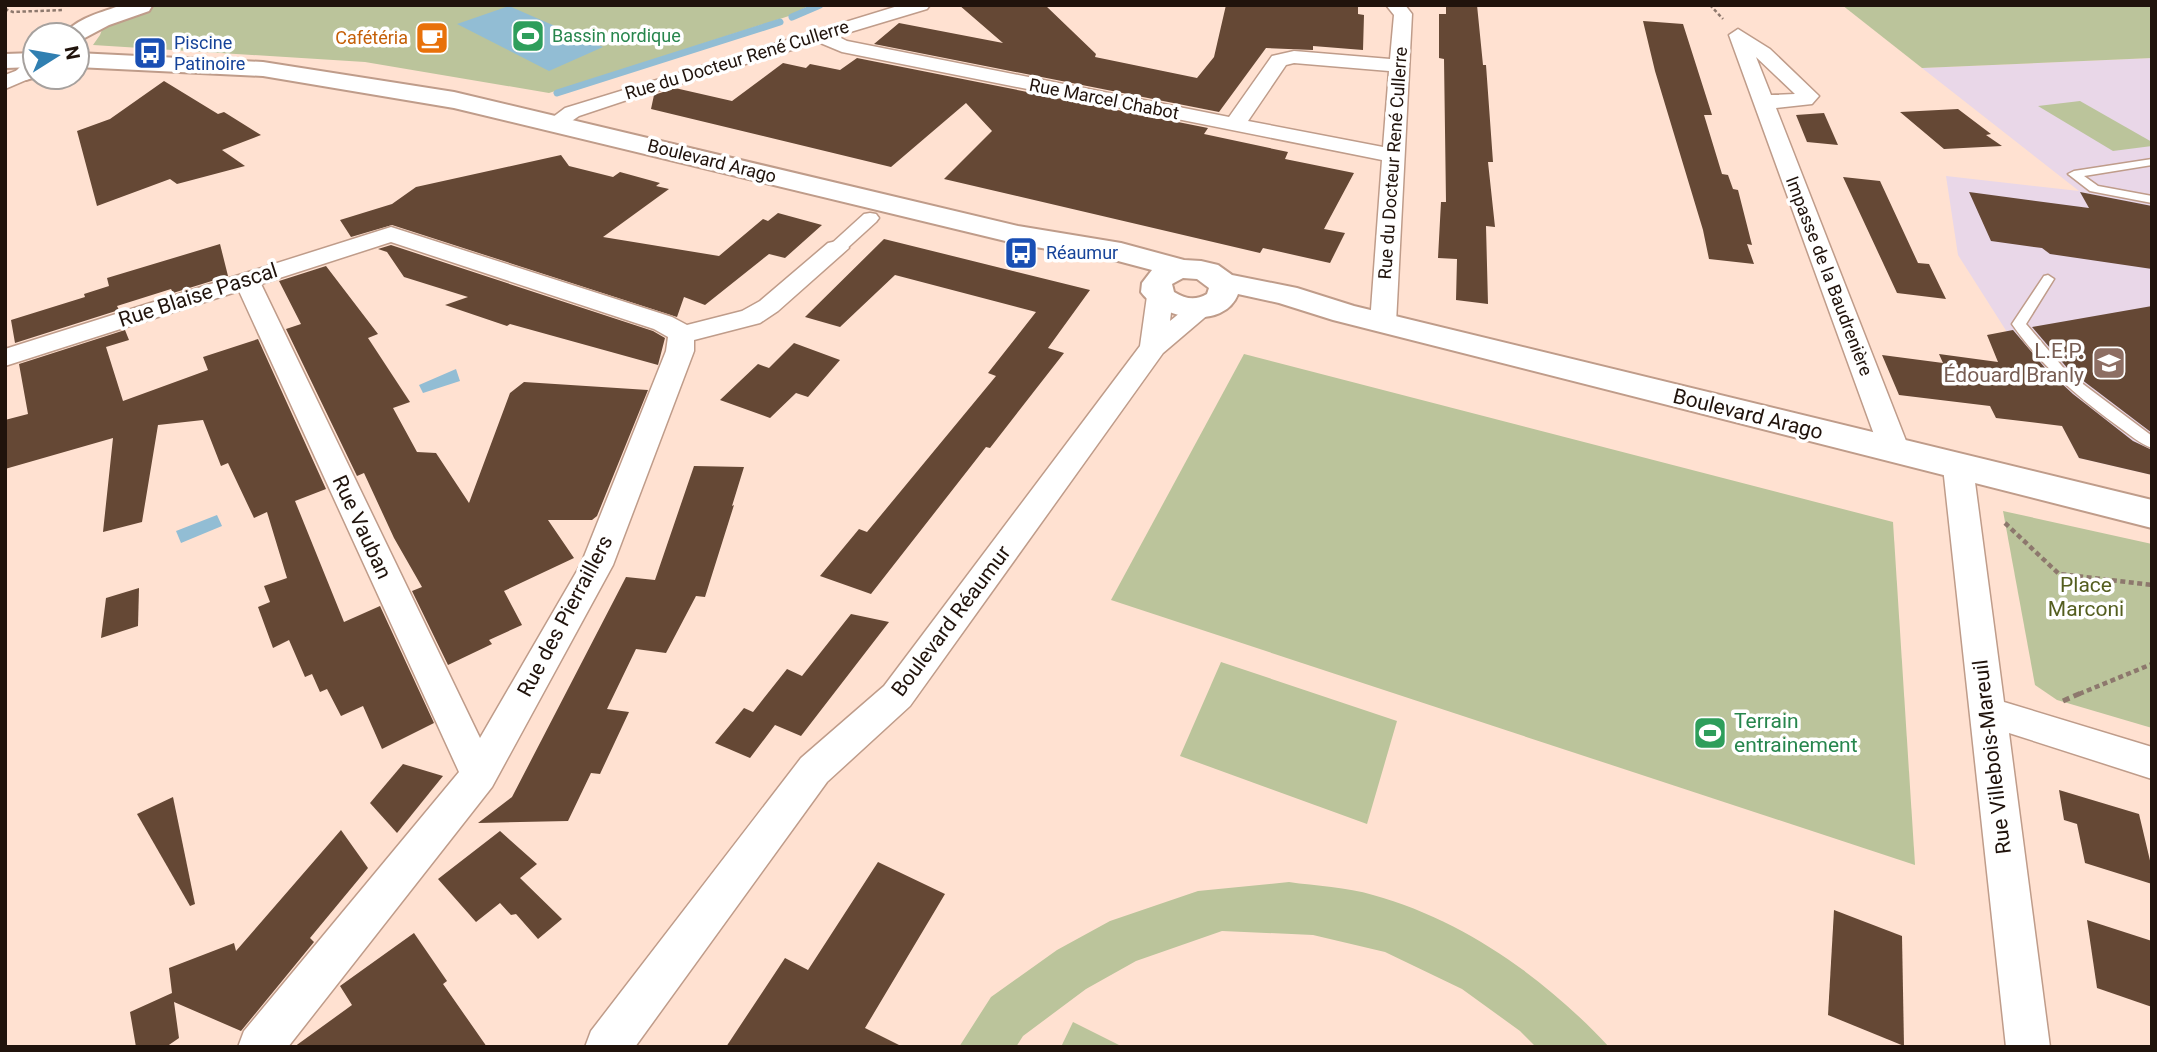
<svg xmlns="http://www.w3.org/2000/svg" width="2157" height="1052" viewBox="0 0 2157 1052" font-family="Roboto,sans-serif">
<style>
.education{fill:#e9d7e8}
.green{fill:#bbc49b}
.water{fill:#92bdd4}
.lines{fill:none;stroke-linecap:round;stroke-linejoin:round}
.stream{stroke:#92bdd4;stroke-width:7}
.building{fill:#654835}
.service-casing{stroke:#bf9c8a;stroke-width:3}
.pedestrian-casing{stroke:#bf9c8a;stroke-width:3}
.minor-casing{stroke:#bf9c8a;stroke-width:3}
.tertiary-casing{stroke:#bf9c8a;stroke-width:4}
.secondary-casing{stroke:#bf9c8a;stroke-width:4}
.path-far2{stroke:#8d786d;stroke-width:2.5;stroke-dasharray:3.5 2.5;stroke-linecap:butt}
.path-far1{stroke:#8d786d;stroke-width:4.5;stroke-dasharray:5 3.5;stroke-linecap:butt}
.path{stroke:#8d786d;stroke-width:5;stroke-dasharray:7 4.5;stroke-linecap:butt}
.service{fill:#fff;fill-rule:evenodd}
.pedestrian{fill:#fff;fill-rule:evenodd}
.minor{fill:#fff;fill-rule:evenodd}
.tertiary{fill:#fff;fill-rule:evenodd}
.secondary{fill:#fff;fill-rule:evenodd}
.labels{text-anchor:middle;stroke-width:7;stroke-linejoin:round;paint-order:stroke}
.far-leisure-label{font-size:18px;fill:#27864d;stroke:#fff;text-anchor:start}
.far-food-label{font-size:18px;fill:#c56008;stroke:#fff;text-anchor:end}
.far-transit-label{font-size:18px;fill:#164399;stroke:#fff;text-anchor:start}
.far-street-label{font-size:18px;fill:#20130c;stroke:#fff}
.street-label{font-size:21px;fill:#20130c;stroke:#fff}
.education-label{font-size:21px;fill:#785e54;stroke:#fff;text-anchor:end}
.park-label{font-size:21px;fill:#545e1f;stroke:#fff}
.leisure-label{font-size:21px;fill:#27864d;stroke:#fff;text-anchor:start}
</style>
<rect width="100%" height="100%" fill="#ffe1d1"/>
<polygon class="education" points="2152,58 2152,475 2079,458 2042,387 1958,255 1946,176 2079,191 1922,68"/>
<g class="green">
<polygon points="111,5 810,5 792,15 549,93 365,62 93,45 100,35"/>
<polygon points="1842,5 2152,5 2152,58 1922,68"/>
<polygon points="2080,101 2152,142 2152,146 2113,151 2038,106"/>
<polygon points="1244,354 1893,522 1915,865 1111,600"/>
<polygon points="2003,511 2152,544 2152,728 2057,700 2035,685"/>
<polygon points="1221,662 1397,721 1367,824 1180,756"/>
<path d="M1289,882C1316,886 1347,887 1373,895C1464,920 1546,979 1609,1047H1536L1520,1031L1462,989L1385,952L1313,935L1222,931L1136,961L1086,989L1023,1036L1016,1047H959L991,997L1057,950L1110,921L1198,891Z"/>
<polygon points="1073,1022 1123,1047 1061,1047"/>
</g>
<g class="water">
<polygon points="509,6 603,47 549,71 457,24"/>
<polygon points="456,369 460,381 423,393 419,385"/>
<polygon points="217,515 222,526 181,543 176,531"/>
</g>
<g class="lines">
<g class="stream">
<polyline points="792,17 820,5"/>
<polyline points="557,93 780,22"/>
</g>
</g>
<g class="building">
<polygon points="959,5 1045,5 1096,54 1095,57 1197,78 1214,57 1226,5 1358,5 1358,14 1364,15 1363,50 1313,46 1313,50 1266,48 1219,112 874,44 899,23 1003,43"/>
<polygon points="1446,5 1477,5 1483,65 1486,65 1493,162 1488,162 1495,227 1486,226 1488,304 1456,300 1457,259 1438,258 1441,202 1446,202 1444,59 1439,58 1439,14 1446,14"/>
<polygon points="1643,21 1683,24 1712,115 1704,115 1722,174 1728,175 1733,189 1738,190 1752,245 1747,244 1754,264 1709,259 1703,230 1655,71"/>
<polygon points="857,58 1208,128 1204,134 1288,152 1285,159 1354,173 1324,229 1345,233 1330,263 1263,248 1260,253 944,179 992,131 966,103 891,167 651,109 654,95 675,88 732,101 783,63 806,68 810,64 840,70"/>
<polygon points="164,81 218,114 224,112 261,135 222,150 245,166 177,184 170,179 97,206 77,131 110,119"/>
<polygon points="1958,109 1991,134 1986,135 2002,146 1944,149 1900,112"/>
<polygon points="1824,113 1838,145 1807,142 1796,115"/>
<polygon points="561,155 569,166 613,177 620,172 660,183 656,186 669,189 603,237 719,256 763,219 768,221 778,213 822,225 785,258 769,254 705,305 684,297 677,317 392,225 351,237 340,220 392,204 416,187"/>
<polygon points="1843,177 1880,181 1918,263 1929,264 1946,299 1897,293"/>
<polygon points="1969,192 2089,208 2080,192 2152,206 2152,269 2050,254 2042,248 1991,241"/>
<polygon points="884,239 1090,290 1048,348 1064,353 990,448 986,447 871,594 820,576 859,529 867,532 996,376 988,373 1036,312 895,275 840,327 805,317"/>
<polygon points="220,244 228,276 173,293 171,289 117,306 119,310 15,343 11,320 85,297 84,294 109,286 107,278"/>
<polygon points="391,245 653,331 665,338 658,365 510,324 507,326 445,305 468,297 404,277 387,252 378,249"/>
<polygon points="326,266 378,334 368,338 410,402 393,408 417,452 436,453 469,503 510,393 524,382 648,390 597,516 592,520 548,520 574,558 504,591 522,625 489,640 492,644 448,665 412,591 422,587 394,538 364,473 357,476 286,329 301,324 279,281"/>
<polygon points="2152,306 2152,433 2069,370 2032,327"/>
<polygon points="125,330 129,340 106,347 123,401 208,370 203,357 258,339 326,489 295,501 344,622 380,606 434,723 382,749 363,706 341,716 327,689 320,692 312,674 305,677 289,640 273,648 258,607 270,602 264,586 287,578 267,512 254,518 228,463 221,466 203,420 158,425 142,522 103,532 113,438 5,469 5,420 28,414 19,364"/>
<polygon points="2013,330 2046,369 2073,394 2133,441 2152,450 2152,475 2079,458 2062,426 1996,418 1990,406 1899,395 1882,355 1943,363 1939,354 1998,362 1987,335"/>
<polygon points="794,343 840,360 808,397 796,393 770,418 720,400 758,364 769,368"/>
<polygon points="694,466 744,467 732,506 734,505 705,597 696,596 666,653 636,649 607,709 629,712 600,774 591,773 568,821 478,823 512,797 626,577 655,580"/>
<polygon points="139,588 138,626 101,638 106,598"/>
<polygon points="851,614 889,622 801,736 775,725 750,758 715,743 744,708 753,712 787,669 802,676"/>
<polygon points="403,764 443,776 397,833 370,803"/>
<polygon points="2059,790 2139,814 2152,869 2152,884 2085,863 2077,824 2064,820"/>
<polygon points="173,797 195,904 190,906 137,814"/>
<polygon points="341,830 368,868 310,938 314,942 241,1031 174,1002 179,1038 166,1047 136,1047 130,1012 172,993 169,968 234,943 236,951"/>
<polygon points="500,831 537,864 520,878 562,919 538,939 516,914 511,915 500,903 476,922 438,879"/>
<polygon points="878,862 945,894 865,1028 903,1047 726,1047 785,958 808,970"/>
<polygon points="1834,910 1902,936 1904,1046 1828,1015"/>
<polygon points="2087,920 2152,941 2152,1007 2097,988"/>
<polygon points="414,933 447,981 443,984 487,1047 294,1047 352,1005 340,986"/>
</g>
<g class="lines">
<defs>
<g id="service">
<polygon points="2152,159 2152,165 2084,176 2098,186 2152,196 2152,203 2090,191 2068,174 2074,171"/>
<path d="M2048,275L2054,279L2026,324L2067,372L2152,436V448C2140,444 2129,434 2119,427C2078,397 2041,366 2012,324L2044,276Z"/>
</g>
<polygon id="pedestrian" points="870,213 876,214 879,218 876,222 843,252 831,252 828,248 831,244 864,214"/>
<g id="minor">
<path d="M901,5H930L927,9L837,36L847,41L1229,117L1272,56L1294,51L1390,59L1394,15L1386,5H1405L1412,14L1396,323L1392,329L1383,331L1374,329L1370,323L1382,160L842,52L818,42L624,101L579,116L563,127H549L545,123L565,108ZM1294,63L1389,71L1383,147L1248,121L1286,65Z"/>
<path d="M1738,29L1770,49L1819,96L1812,104L1776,108L1910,451L1905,458L1895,461L1885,458L1880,451L1729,35ZM1756,57L1795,94L1771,95Z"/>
<polygon points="26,67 35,72 33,77 5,89 5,75"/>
<path d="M391,227L672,317L687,325L742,311L760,301L828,243L837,241L846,243L849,248L778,311L760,323L694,340V351L613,565L492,787L288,1047H238L244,1031L459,772L239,291L5,366V349ZM391,242L654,329L668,337L666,351L581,564L480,738L261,284Z"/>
<path d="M1160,288L1169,291L1173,296L1170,321C1184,310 1195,297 1213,302L1217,307L1163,353L910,706L827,782L635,1047H585L591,1031L801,758L884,686L1140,346L1147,296L1151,291Z"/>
<polygon points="1958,457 1969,460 1973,467 2004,702 2152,747 2152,779 2009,733 2050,1047 2006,1047 1943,467 1947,460"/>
</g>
<g id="tertiary">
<path d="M122,5L152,6L149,11L109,25L77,42V35H64C76,18 103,12 122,5Z"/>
<polygon points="35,59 36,77 26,80 17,78 14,73 26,61"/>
</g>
<g id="secondary">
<polygon points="35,53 35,67 5,68 5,54"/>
<path d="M77,53L263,62L454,92L1018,226L1121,243L1184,260L1201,261L1218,265L1232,275L1297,288L1354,306L2152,500V528L1333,320L1279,303L1238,294C1224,331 1160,319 1141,292L1142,283L1152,270L1118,261L1018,244L454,108L263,76L77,67ZM1183,278L1197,279L1209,288L1207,294C1195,301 1186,299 1174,292L1172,284Z"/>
</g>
</defs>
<use href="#service" class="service-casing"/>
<use href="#pedestrian" class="pedestrian-casing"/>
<use href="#minor" class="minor-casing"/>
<use href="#tertiary" class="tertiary-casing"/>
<use href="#secondary" class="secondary-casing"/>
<g class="path-far2">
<polyline points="1710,5 1723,19"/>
<polyline points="5,9 13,12 62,10"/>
</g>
<g class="path-far1">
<polyline points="2005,523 2059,574 2152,585"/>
<polyline points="2079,694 2152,664"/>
</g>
<polyline class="path" points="2063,701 2083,692"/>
<use href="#service" class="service"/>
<use href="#pedestrian" class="pedestrian"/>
<use href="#minor" class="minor"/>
<use href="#tertiary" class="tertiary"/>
<use href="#secondary" class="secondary"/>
</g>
<defs>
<symbol id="stadium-square" viewBox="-11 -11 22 22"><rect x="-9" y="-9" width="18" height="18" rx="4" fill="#2e9e5b" stroke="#fff"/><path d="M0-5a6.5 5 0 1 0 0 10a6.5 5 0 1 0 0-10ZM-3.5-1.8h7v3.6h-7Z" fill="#fff"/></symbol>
<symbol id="cafe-square" viewBox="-11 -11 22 22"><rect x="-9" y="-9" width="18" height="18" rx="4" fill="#e8710a" stroke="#fff"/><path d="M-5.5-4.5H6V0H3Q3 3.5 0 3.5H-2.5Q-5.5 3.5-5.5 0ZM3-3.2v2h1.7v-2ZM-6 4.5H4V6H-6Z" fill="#fff"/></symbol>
<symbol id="bus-square" viewBox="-11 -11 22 22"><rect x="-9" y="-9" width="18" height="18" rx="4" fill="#1a4fb4" stroke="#fff"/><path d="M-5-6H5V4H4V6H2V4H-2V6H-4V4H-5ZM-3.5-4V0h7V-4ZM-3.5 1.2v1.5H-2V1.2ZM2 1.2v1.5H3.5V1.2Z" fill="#fff"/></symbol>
<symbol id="school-square" viewBox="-11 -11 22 22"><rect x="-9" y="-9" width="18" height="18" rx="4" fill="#8d6e63" stroke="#fff"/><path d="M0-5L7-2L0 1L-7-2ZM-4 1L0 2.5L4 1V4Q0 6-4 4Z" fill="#fff"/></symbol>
</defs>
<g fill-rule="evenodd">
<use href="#stadium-square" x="509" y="17" width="38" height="38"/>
<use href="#cafe-square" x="413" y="19" width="38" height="38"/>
<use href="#bus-square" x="131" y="34" width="38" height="38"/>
<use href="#bus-square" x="1002" y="234" width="38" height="38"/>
<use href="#school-square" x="2090" y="344" width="38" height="38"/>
<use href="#stadium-square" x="1691" y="714" width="38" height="38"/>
</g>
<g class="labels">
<g class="far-leisure-label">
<text x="552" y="42">Bassin nordique</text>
</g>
<g class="far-food-label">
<text x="408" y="44">Cafétéria</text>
</g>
<g class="far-transit-label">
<text x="174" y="49">Piscine<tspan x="174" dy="21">Patinoire</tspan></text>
<text x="1046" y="259">Réaumur</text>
</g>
<g class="far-street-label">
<text transform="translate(737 60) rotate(-17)" y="6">Rue du Docteur René Cullerre</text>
<text transform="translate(1104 99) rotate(11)" y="6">Rue Marcel Chabot</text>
<text transform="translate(712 161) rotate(14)" y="6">Boulevard Arago</text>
<text transform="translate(1393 163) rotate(-86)" y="6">Rue du Docteur René Cullerre</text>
<text transform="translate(1829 276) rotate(69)" y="6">Impasse de la Baudrenière</text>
</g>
<g class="street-label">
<text transform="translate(198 295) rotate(-18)" y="7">Rue Blaise Pascal</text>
<text transform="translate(1748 414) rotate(14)" y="7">Boulevard Arago</text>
<text transform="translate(362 527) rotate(65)" y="7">Rue Vauban</text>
<text transform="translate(565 616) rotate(-62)" y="7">Rue des Pierraillers</text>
<text transform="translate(951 621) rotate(-53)" y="7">Boulevard Réaumur</text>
<text transform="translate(1992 757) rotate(-97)" y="7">Rue Villebois-Mareuil</text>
</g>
<g class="education-label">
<text x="2084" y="358">L.E.P.<tspan x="2084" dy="24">Édouard Branly</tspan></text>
</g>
<g class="park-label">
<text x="2086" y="592">Place<tspan x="2086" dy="24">Marconi</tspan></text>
</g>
<g class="leisure-label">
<text x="1734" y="728">Terrain<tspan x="1734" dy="24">entrainement</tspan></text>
</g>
</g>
<rect width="2157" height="1052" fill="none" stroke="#20130c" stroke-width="14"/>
<g transform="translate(56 56) rotate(79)"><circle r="33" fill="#ffffff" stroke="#a6a19e" stroke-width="2"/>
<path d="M0-5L12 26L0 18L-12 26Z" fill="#307fb1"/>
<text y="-10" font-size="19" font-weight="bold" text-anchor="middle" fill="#20130c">N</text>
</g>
</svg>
